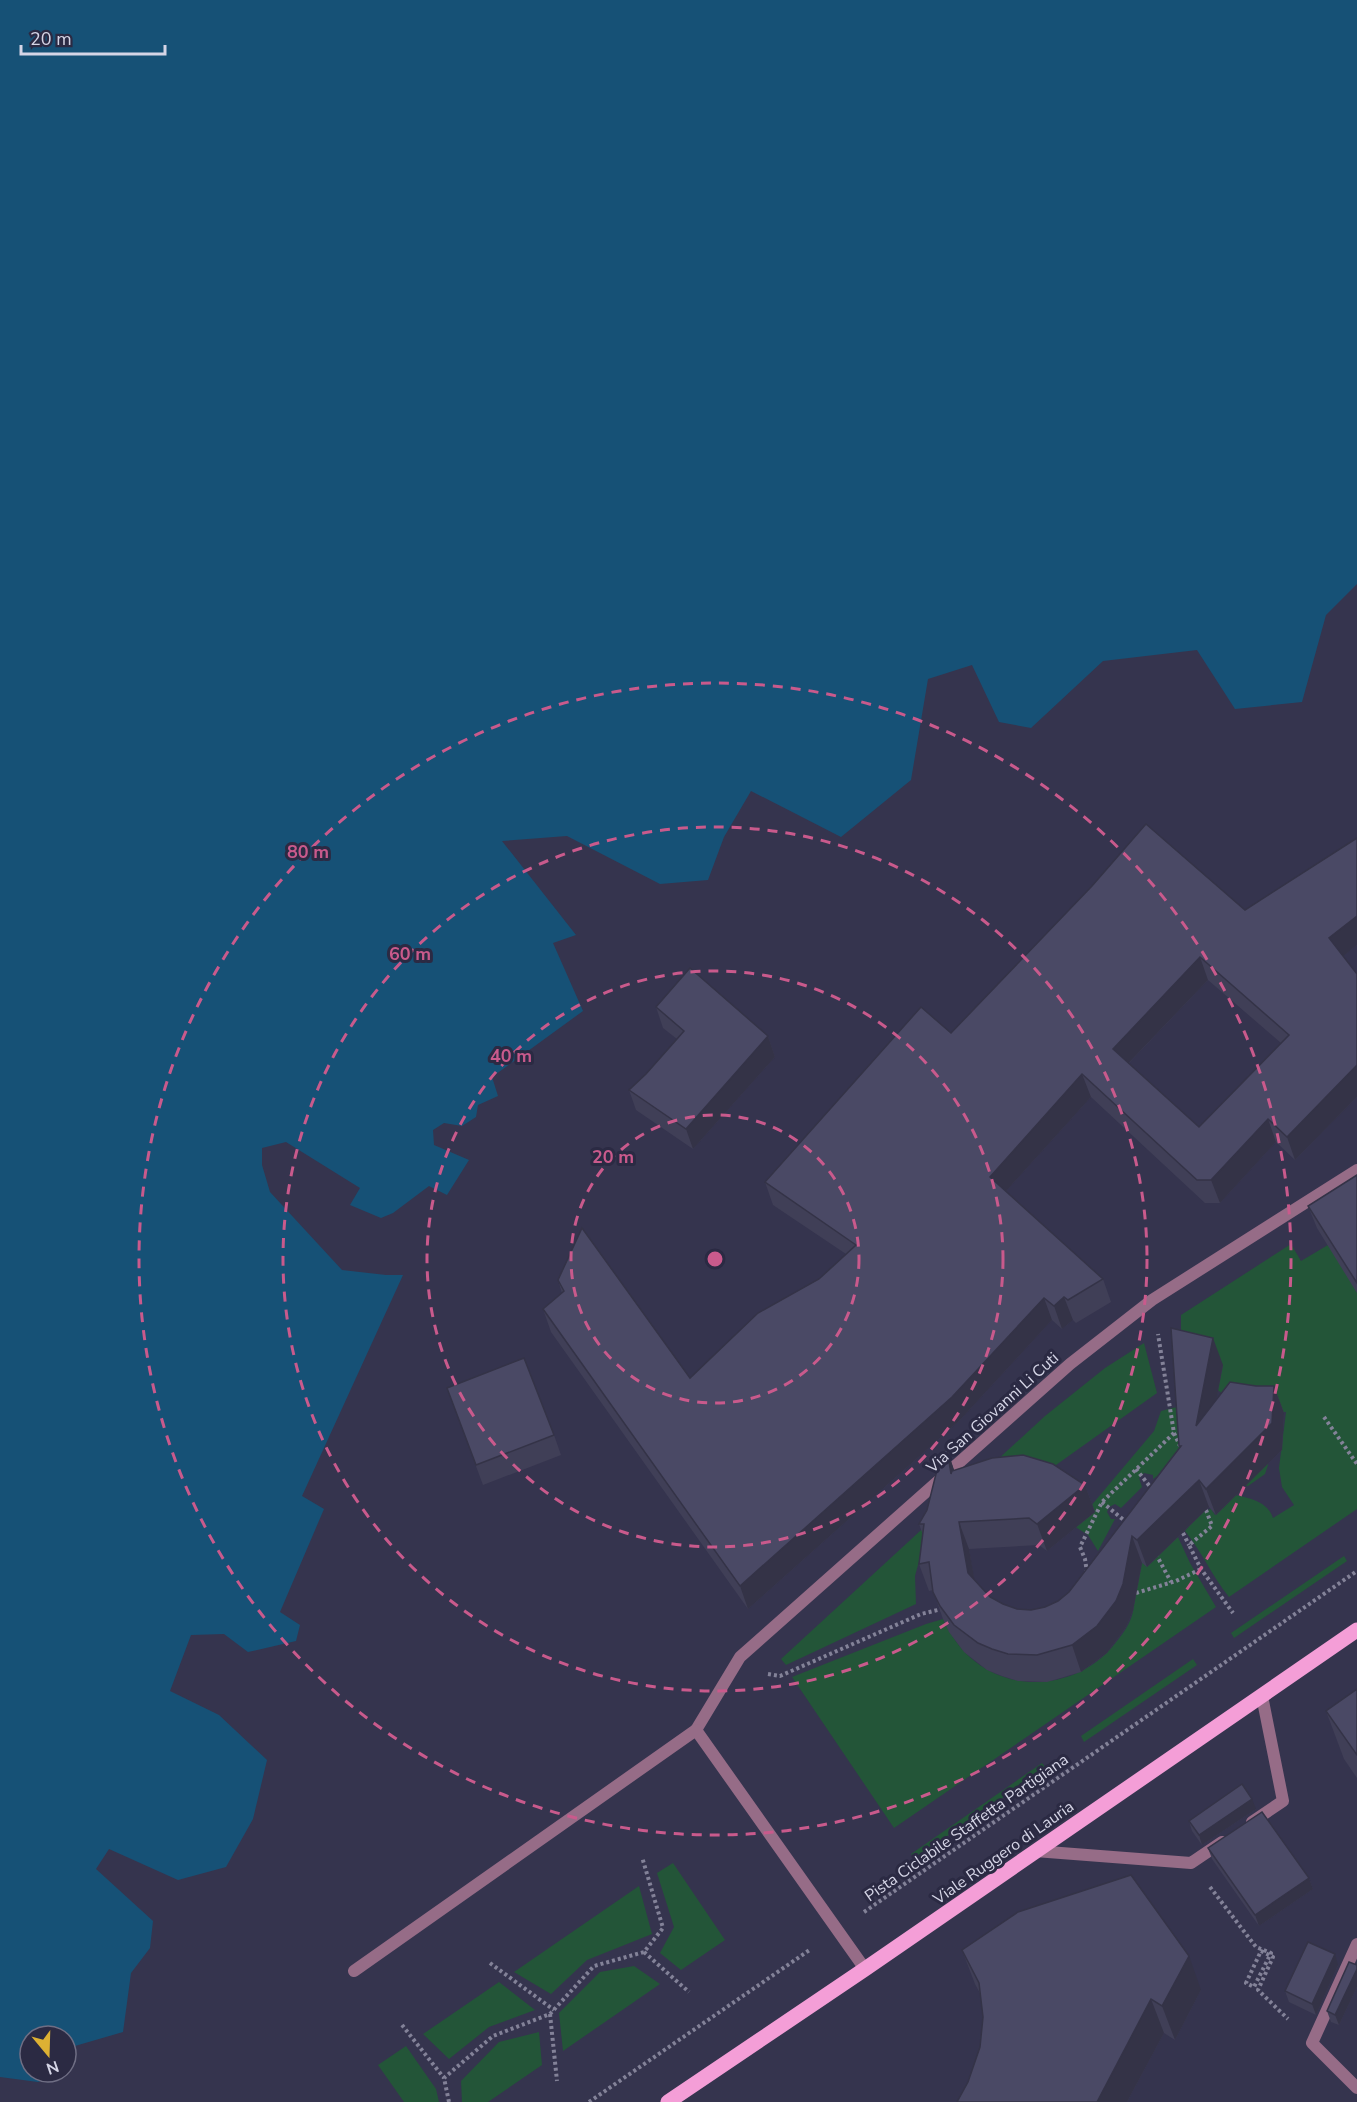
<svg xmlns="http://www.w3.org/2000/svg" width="1357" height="2102" viewBox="0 0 1357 2102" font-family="'Nunito Sans',sans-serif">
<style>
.green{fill:#235538}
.water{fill:#165176}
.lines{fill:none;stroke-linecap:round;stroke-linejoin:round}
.path{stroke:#838298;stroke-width:4;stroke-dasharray:3 3;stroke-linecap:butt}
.service{stroke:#966c87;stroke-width:12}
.pedestrian{stroke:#966c87;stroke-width:12}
.minor{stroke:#966c87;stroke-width:12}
.primary{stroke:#f49ed7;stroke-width:15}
.wall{fill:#403f57;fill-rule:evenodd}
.shaded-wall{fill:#343347}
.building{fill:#4a4965;stroke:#343347;stroke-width:1.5;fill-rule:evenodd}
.ring{fill:none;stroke:#c95a8c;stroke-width:3;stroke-dasharray:10 8}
.labels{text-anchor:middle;stroke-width:6;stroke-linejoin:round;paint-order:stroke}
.street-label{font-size:16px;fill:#d5d5e6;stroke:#2b2a43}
.centre{fill:#c95a8c;stroke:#2b2a43;stroke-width:3}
.ring-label{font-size:18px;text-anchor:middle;font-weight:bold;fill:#c95a8c;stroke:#2b2a43;stroke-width:6;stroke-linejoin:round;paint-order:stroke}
</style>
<rect width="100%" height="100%" fill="#35344e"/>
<g class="green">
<path d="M1333,1242L1357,1279V1509L1229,1597C1212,1576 1202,1552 1185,1531L1200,1512L1211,1509L1215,1515L1235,1495C1250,1498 1268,1502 1273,1518L1294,1505L1282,1487L1279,1468L1286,1412L1276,1413L1229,1399L1181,1361V1315L1291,1244L1301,1261Z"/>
<polygon points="1144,1343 1157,1393 1042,1475 924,1543 915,1576 916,1604 786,1665 781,1659 1045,1416 1105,1368"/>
<polygon points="1184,1405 1264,1453 1268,1465 1265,1474 1248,1486 1166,1470 1153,1479 1153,1475 1144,1473 1139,1478 1142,1487 1121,1508 1115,1504 1109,1507 1107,1512 1111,1519 1115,1519 1098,1551 1088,1535 1074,1526 1154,1431 1161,1411"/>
<path d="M1178,1537L1190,1563L1216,1607L894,1828L792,1677L926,1624L943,1619C953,1640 967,1659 988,1670C1029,1693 1083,1682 1113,1646C1121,1636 1131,1624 1133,1611C1136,1595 1133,1576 1133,1560Z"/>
<polygon points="1344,1556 1347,1561 1234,1638 1231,1633"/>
<polygon points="1193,1659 1197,1665 1084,1742 1081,1736"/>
<polygon points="1042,1763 1046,1768 914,1859 911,1854"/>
<polygon points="673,1863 725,1940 681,1970 660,1953 674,1927 657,1873"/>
<polygon points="639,1886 652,1934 587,1960 551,1994 514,1972"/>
<polygon points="634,1966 660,1984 563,2051 559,2013 600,1972"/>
<polygon points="499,1982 535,2010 489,2027 449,2059 423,2034"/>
<polygon points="539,2032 542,2065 488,2102 462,2102 461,2081 499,2042"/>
<polygon points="406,2046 436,2089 439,2102 404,2102 378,2065"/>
</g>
<polygon class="water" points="0,0 1357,0 1357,584 1326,615 1302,702 1235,709 1197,650 1103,661 1031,728 999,722 972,665 928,679 911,780 841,837 751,791 724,837 708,880 660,884 567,836 502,841 576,935 553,943 583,1011 492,1077 498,1096 478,1105 476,1117 462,1126 444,1123 433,1130 434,1145 469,1160 447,1195 429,1186 393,1213 381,1218 350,1205 360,1188 286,1142 262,1148 262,1165 270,1192 342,1270 386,1275 403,1275 302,1496 324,1509 280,1612 300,1625 296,1641 248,1652 224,1634 191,1635 170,1691 219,1715 267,1760 253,1819 226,1867 178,1880 109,1849 96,1869 153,1921 150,1948 131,1973 123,2032 68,2048 71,2069 66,2071 66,2036 30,2036 30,2072 64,2072 38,2082 0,2077"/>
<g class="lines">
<g class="path">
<polyline points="1324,1417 1357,1464"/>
<polyline points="1174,1433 1180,1446"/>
<polyline points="1136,1469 1152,1489"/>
<polyline points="1102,1502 1126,1522"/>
<polyline points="1206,1510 1212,1526 1189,1545 1201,1569 1233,1613"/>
<polyline points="1183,1533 1189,1545"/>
<polyline points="1156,1554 1171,1582"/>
<polyline points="1087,1573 1085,1559 1080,1547 1102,1502 1174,1433 1158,1334"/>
<polyline points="1136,1593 1176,1581 1201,1569"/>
<polyline points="768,1674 780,1676 921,1614 942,1609"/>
<polyline points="1210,1887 1256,1947 1271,1953 1254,1987 1246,1983 1261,1951 1273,1957 1258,1990 1288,2019"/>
<polyline points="864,1912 1357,1571"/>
<polyline points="644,1952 689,1992"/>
<polyline points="490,1963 554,2010"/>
<polyline points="550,2014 557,2081"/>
<polyline points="402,2025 444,2078"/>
<polyline points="449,2102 444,2078 493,2036 550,2014 594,1966 644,1952 663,1928 642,1857"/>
<polyline points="589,2102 811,1949"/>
</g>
<g class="service">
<polyline points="1252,1822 1283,1801 1262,1696"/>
<polyline points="1035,1851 1191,1863 1222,1842"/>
<polyline points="1357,1944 1312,2043 1357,2088"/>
</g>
<polyline class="pedestrian" points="696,1730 740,1657 1070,1364 1152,1300 1357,1170"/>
<polyline class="minor" points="354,1971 696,1730 865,1969"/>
<polyline class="primary" points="668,2102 865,1969 1357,1630"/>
</g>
<g class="wall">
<path d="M1357,838V945L1343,956L1357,974V1097L1295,1160L1276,1142L1220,1203H1205L1091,1097L1006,1191L1103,1279L1111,1302L1076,1323L1073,1320L1062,1329L1052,1320L960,1420L748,1609L551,1332L543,1309L562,1293L558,1280L690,1378L819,1279L846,1254L773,1205L765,1182L951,1033L1245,910ZM1208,980L1281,1043L1199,1127L1129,1063Z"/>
<polygon points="656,1007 768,1036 775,1057 693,1149 636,1110 629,1090 646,1074 677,1039 663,1028"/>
<polygon points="1357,1175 1357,1293 1317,1228 1308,1206"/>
<polygon points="1223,1365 1216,1400 1256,1386 1274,1386 1284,1413 1282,1450 1216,1515 1209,1507 1147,1567 1142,1563 1133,1611 1126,1627 1107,1653 1081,1672 1047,1682 1018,1681 1002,1676 987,1670 964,1652 949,1632 943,1619 933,1590 929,1591 919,1564 923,1535 919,1524 927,1510 947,1449 954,1470 1085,1485 1095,1512 1047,1551 1039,1545 969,1549 974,1579 990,1597 1003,1604 1017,1609 1031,1610 1045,1607 1058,1601 1069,1592 1180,1447 1179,1446"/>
<polygon points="447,1388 554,1435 561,1455 483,1485"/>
<polygon points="1357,1689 1357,1778 1344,1759 1326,1711"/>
<polygon points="1256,1809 1202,1845 1192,1831 1189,1821"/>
<polygon points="1208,1848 1309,1878 1313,1889 1259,1926 1212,1859"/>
<polygon points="962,1950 1201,1990 1175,2040 1164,2033 1127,2102 957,2102 968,2082 980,2047 983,2017 981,1995 975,1984"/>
<polygon points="1338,1965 1316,2015 1289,2002 1285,1991"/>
<polygon points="1357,1965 1357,1987 1339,2025 1331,2022 1327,2011"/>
</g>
<g class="shaded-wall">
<polygon points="1357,916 1357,945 1337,961 1329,938"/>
<polygon points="1200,957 1208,980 1121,1071 1113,1049"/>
<polygon points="768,1036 775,1057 693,1149 686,1129"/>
<polygon points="1357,1065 1357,1097 1295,1160 1287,1137"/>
<polygon points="1082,1074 1091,1097 998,1200 990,1177"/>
<polygon points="1268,1119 1276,1142 1220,1203 1211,1180"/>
<polygon points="1064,1297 1073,1320 1062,1329 1054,1306"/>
<polygon points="1044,1298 1052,1320 960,1420 748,1609 740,1586"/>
<polygon points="1213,1338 1223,1365 1206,1453 1196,1426"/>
<polygon points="1274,1386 1284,1413 1282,1450 1216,1515 1206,1489"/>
<polygon points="947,1449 956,1476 951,1474"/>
<polygon points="1199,1480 1209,1507 1147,1567 1137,1540"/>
<polygon points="1085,1485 1095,1512 1047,1551 1037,1524"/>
<polygon points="959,1522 969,1549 978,1600 968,1573"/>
<polygon points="1132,1536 1142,1563 1133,1611 1126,1627 1107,1653 1081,1672 1072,1645"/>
<polygon points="1252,1799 1256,1809 1202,1845 1199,1835"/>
<polygon points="1309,1878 1313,1889 1259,1926 1255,1915"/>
<polygon points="1335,1954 1338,1965 1316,2015 1312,2004"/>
<polygon points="1189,1956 1201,1990 1175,2040 1162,2006"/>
<polygon points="1357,1969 1357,1987 1339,2025 1335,2015"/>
<polygon points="1151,1999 1164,2033 1127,2102 1097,2102"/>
</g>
<g class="building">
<path d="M1146,824L1245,910L1357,838V916L1329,938L1357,974V1065L1287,1137L1268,1119L1211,1180H1197L1082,1074L990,1177L1103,1279L1068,1300L1064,1297L1054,1306L1044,1298L952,1397L740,1586L543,1309L564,1291L558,1280L582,1228L690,1378L758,1313L819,1279L856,1245L765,1182L921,1007L951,1033L1092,886ZM1200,957L1289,1035L1199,1127L1113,1049Z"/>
<polygon points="690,968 768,1036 686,1129 629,1090 646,1074 684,1031 656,1007"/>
<polygon points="1357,1175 1357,1283 1308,1206"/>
<polygon points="1171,1328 1213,1338 1196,1426 1230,1382 1256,1386 1274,1386 1272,1423 1206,1489 1199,1480 1137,1540 1132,1536 1123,1584 1116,1601 1097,1626 1072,1645 1037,1655 1008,1654 992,1649 978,1643 954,1625 940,1606 933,1592 929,1562 919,1564 924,1524 919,1524 927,1510 941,1454 947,1449 951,1474 952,1471 992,1458 1023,1455 1053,1464 1085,1485 1037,1524 1029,1518 959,1522 968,1573 990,1597 1003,1604 1017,1609 1031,1610 1045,1607 1058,1601 1069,1592 1181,1446 1179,1446"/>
<polygon points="524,1358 554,1435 476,1465 447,1388"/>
<polygon points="1357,1689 1357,1755 1326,1711"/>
<polygon points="1242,1784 1252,1799 1199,1835 1189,1821"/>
<polygon points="1262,1812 1309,1878 1255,1915 1208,1848"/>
<polygon points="1131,1875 1189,1956 1162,2006 1151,1999 1097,2102 957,2102 968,2082 980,2047 983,2017 979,1983 962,1950 1018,1912"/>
<polygon points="1308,1942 1335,1954 1312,2004 1285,1991"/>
<polygon points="1349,1962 1357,1965 1357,1969 1335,2015 1327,2011"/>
</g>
<g class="ring">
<circle cx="715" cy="1259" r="144"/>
<circle cx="715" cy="1259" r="288"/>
<circle cx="715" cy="1259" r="432"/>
<circle cx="715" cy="1259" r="576"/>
</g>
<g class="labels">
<g class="street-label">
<text transform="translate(992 1412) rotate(-42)" y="6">Via San Giovanni Li Cuti</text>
<text transform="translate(966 1827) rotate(-35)" y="6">Pista Ciclabile Staffetta Partigiana</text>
<text transform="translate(1003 1852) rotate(-35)" y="6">Viale Ruggero di Lauria</text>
</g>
</g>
<circle cx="715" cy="1259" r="9" class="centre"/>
<g class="ring-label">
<text x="308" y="858">80 m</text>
<text x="410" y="960">60 m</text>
<text x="511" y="1062">40 m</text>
<text x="613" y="1163">20 m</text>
</g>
<g transform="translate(48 2054) rotate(161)"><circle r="28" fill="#2b2a43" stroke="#6f6e84" stroke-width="1.5"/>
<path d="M0-4.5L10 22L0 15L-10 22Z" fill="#ddb133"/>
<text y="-9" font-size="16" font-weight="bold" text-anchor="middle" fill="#d5d5e6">N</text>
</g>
<path d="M21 45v9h144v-9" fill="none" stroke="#d5d5e6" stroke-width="3"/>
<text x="30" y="45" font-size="18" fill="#d5d5e6" stroke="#2b2a43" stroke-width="4.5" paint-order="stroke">20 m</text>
</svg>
